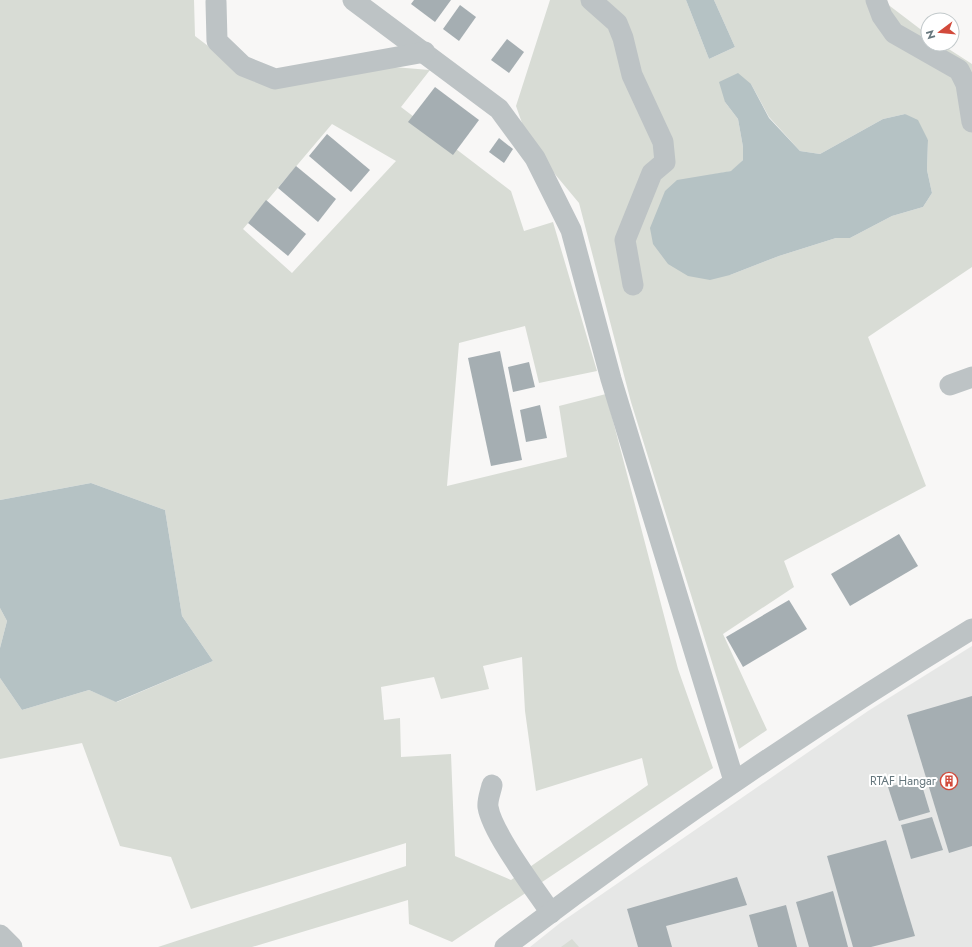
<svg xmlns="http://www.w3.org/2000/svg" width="972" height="947" viewBox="0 0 972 947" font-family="Jost,sans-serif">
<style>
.built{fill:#e6e7e6}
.green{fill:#d8dcd5;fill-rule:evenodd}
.water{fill:#b5c2c4}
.building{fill:#a5aeb2}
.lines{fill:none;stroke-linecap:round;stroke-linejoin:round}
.minor{stroke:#bdc3c5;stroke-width:21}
.labels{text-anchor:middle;stroke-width:4;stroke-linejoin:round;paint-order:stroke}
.poi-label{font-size:12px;fill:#66777d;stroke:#fff;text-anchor:end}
</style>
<rect width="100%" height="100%" fill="#f8f7f6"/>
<polygon class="built" points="972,646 972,947 530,947 560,923 868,711"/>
<g class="green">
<path d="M0,0H194L195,36L255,82L381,66L430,70L401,107L511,191L524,231L553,222L597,371L539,383L525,326L459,343L447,486L567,457L559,406L606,394L678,669L713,768L452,942L409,924L408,900L252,947H158L406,866V843L191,909L171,857L120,846L82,743L0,759V678L22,710L89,690L117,702L213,661L182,616L165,510L91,483L0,500ZM332,124L396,161L292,273L243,229ZM522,657L525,711L536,791L642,758L648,785L511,880L455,856L451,754L401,757L400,718L384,720L381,687L434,677L441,699L489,689L483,666Z"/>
<path d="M550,0H686L709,59L735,47L714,0H882L928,35V44H941L972,64V267L868,337L926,486L784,561L794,587L723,634L767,730L739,749L631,402L579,203L529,143L516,106ZM751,84L769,117L800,151L820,154L883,119L905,114L928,140L927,170L932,193L923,207L892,216L850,238H836L779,256L730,275L711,175L732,171L743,160V147L738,119L725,102Z"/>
<polygon points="0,608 7,621 0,648"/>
<polygon points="572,939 579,947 561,947"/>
</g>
<g class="water">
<polygon points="686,0 714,0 735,47 709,59"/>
<polygon points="738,73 751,84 769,118 800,151 820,154 883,119 905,114 918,120 928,140 927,170 932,193 923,207 892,216 850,238 836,238 779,256 730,275 710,280 688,276 668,264 653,244 650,228 665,191 677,180 731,171 743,160 743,147 738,119 725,102 719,82"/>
<polygon points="91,483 165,510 182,616 213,661 116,702 89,690 22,710 0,678 0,648 7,621 0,608 0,500"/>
</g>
<g class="building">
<polygon points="414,0 451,0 435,22 411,4"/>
<polygon points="460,5 476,17 459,41 443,29"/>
<polygon points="507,39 524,52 509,73 491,60"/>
<polygon points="435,87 479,120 453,155 408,122"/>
<polygon points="327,134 370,170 351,192 309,156"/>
<polygon points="499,138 513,149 504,163 489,152"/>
<polygon points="296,166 336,199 318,222 278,188"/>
<polygon points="266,200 306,234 288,256 248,223"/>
<polygon points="500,351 522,460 491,466 468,358"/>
<polygon points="529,362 535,387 513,392 508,367"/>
<polygon points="540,405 547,438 526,442 520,410"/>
<polygon points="899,534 918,566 850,606 831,574"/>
<polygon points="789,600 807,629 743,667 726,637"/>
<polygon points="972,696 972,846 949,853 907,715"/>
<polygon points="920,779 930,812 899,821 888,787"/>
<polygon points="932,817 943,850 911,859 901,825"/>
<polygon points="886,840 915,936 871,947 853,947 827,856"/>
<polygon points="737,877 747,905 666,926 672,947 638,947 627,909"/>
<polygon points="833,891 848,947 809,947 796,902"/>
<polygon points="786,905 797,947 758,947 749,915"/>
</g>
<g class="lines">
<g class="minor">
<polyline points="353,0 499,109 535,158 571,230 611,379 734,781"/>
<polyline points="591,0 617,23 623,38 632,75 663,142 665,162 652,173 625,240 633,285"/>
<polyline points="876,0 882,16 894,33 959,70 966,84 972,122"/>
<polyline points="216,2 217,41 243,66 275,79 425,52"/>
<polyline points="950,385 972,377"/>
<path d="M492,785C491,791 487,800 488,807C492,833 535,889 551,913"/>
<polyline points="0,935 12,947"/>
<path d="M505,947C655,833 811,727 972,629"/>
</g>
</g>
<defs>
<symbol id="building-ring" viewBox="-11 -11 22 22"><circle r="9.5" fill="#fff" stroke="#d24a3b" stroke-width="1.5"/><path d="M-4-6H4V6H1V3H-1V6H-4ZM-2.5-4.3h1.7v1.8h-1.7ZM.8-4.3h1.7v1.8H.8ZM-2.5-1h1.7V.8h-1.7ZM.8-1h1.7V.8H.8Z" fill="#d24a3b"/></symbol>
</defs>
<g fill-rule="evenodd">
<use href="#building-ring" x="939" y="771" width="20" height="20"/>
</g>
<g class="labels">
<g class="poi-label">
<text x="936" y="785">RTAF Hangar</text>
</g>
</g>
<g transform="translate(940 32) rotate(254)"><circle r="19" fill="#ffffff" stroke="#c2c9cb"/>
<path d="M0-3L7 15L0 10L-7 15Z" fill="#d24a3b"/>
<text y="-6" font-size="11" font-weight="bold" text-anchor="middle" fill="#66777d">N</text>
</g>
</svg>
